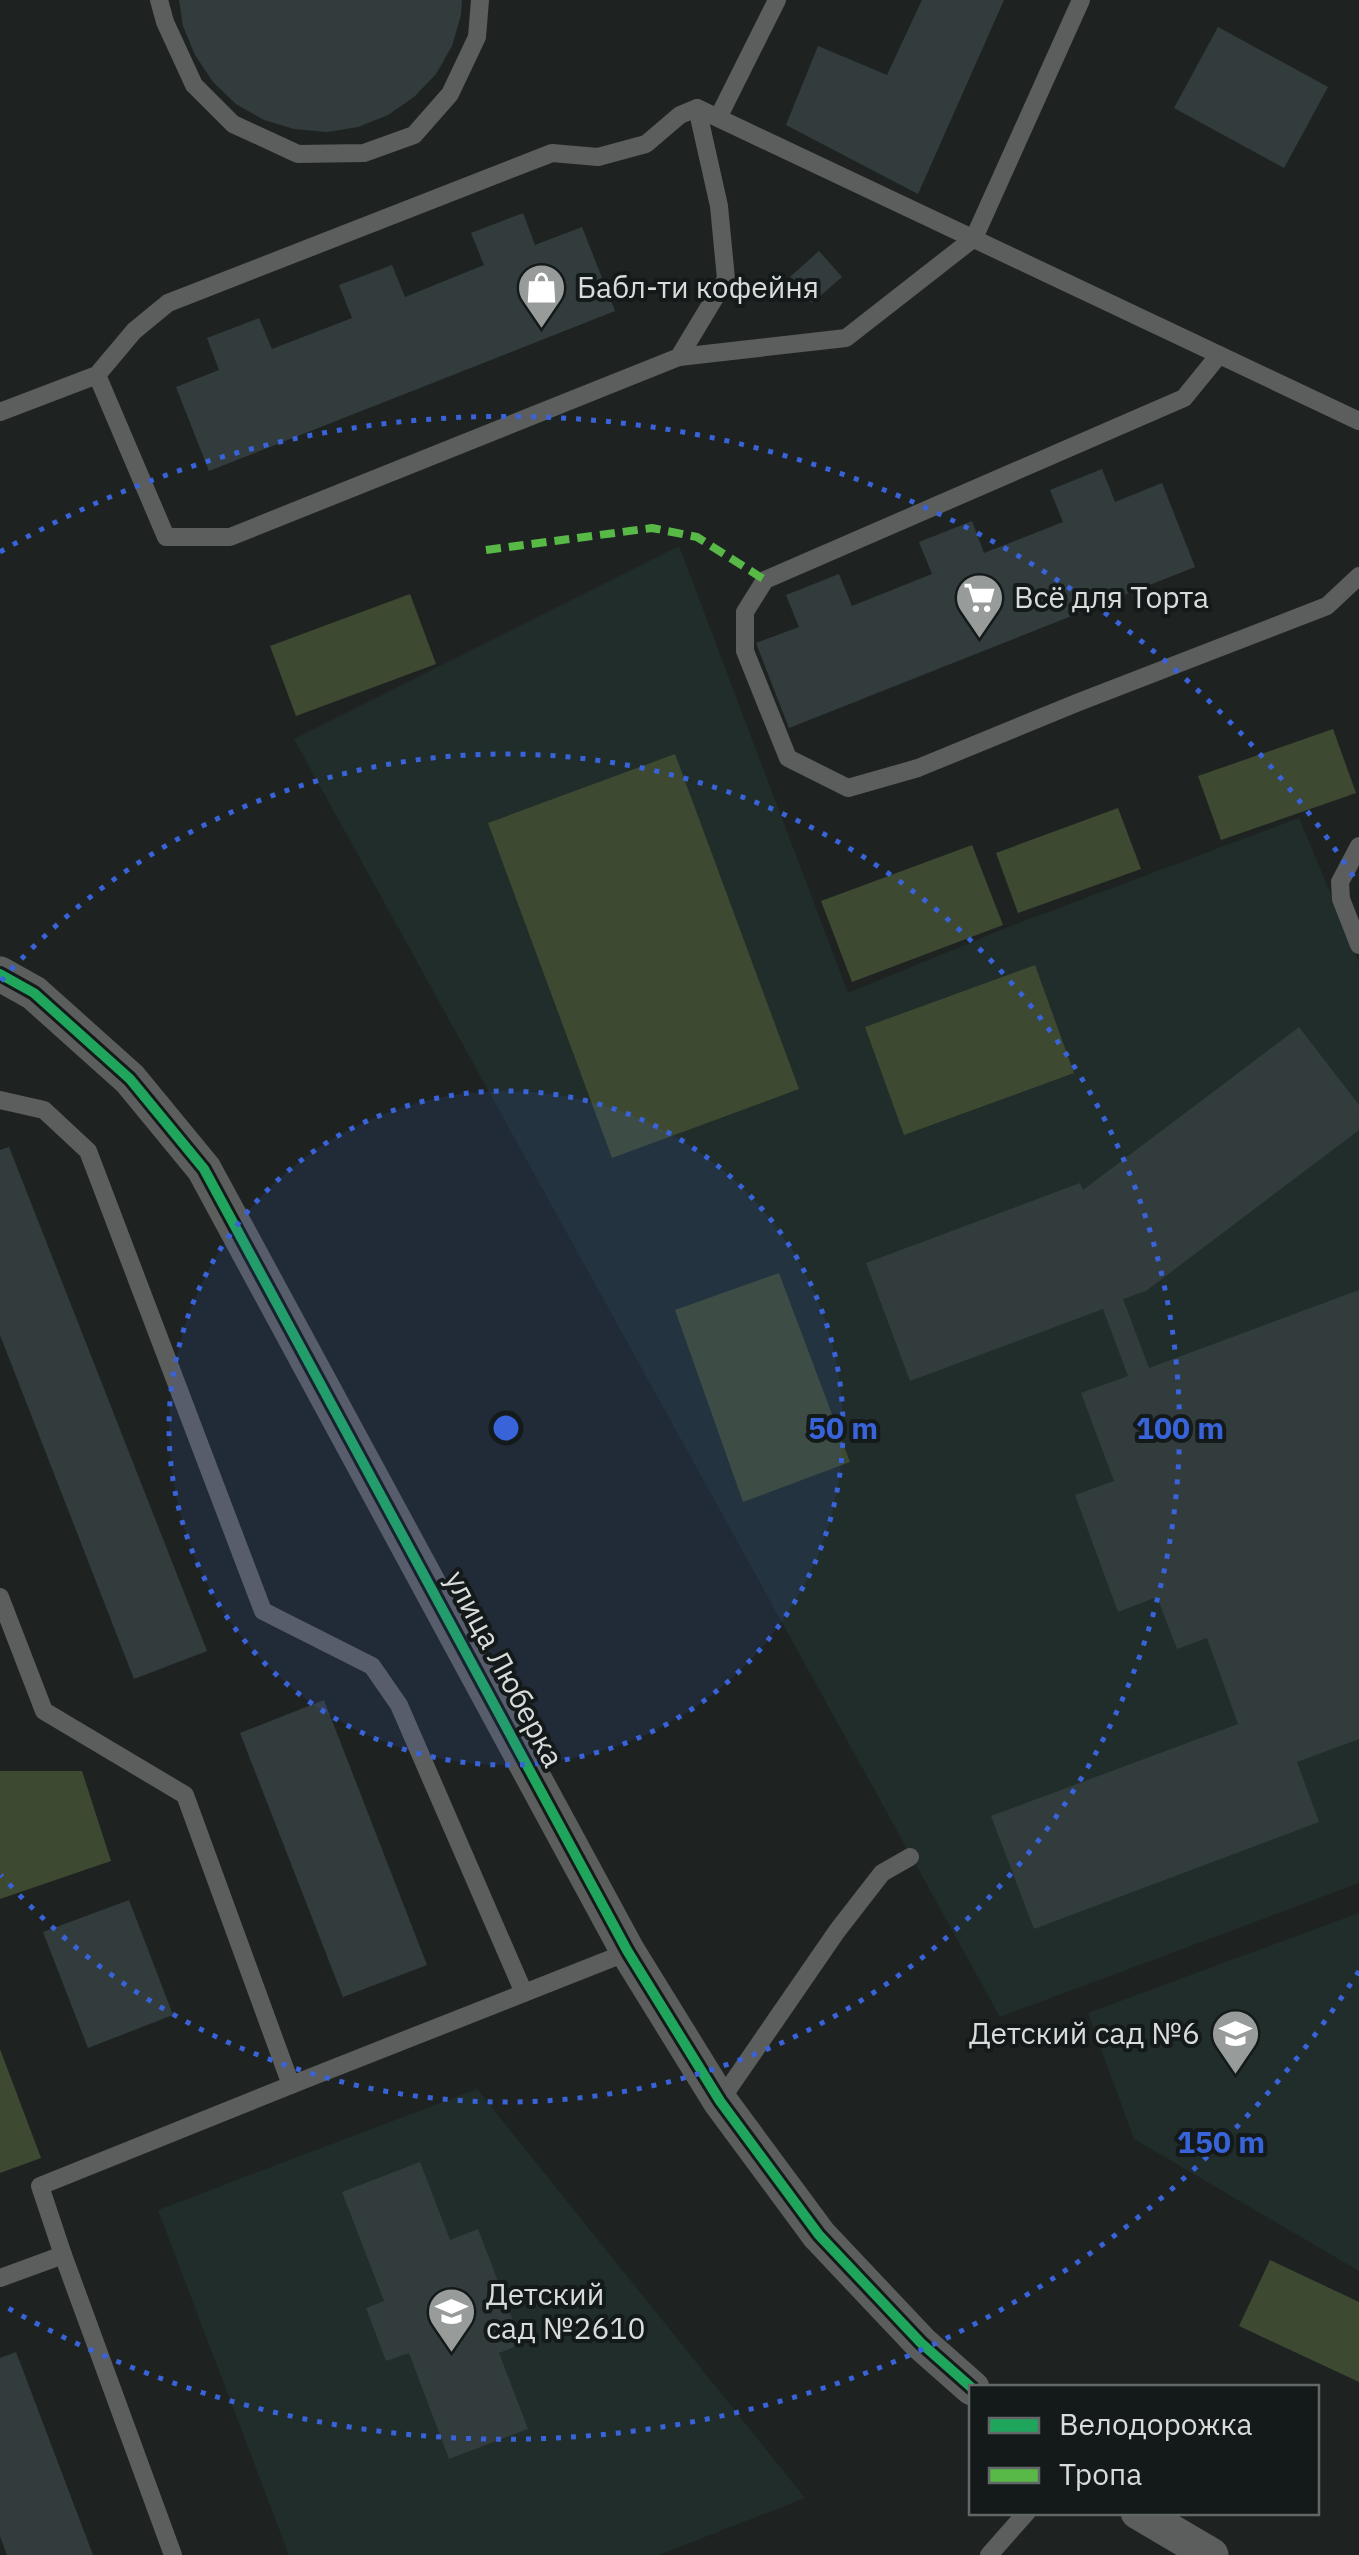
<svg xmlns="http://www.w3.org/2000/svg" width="1359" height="2555" viewBox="0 0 1359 2555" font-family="'IBM Plex Sans',sans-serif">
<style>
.built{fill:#202d2b}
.green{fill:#3e4931}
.building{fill:#333c3d}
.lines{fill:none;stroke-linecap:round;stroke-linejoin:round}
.lane{stroke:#5c5d5d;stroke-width:18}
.street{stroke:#5c5d5d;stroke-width:35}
.quiet{stroke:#58b947;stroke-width:8;stroke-dasharray:15 8;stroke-linecap:butt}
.cycleway-casing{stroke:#141a19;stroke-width:16}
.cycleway{stroke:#20a55d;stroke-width:10}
.ring{fill:none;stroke:#3963d9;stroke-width:5;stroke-dasharray:5 10}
.labels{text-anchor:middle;stroke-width:8;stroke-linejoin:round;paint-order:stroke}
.poi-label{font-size:30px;fill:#d8dddc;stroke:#141a19;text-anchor:start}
.street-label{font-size:30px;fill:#d8dddc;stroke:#141a19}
.centre{fill:#3963d9;stroke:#141a19;stroke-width:5}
.ring-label{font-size:30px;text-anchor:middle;font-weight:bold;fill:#3963d9;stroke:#141a19;stroke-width:8;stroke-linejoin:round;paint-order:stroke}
</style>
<rect width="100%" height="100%" fill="#1e2322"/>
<g class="built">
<polygon points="679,546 848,993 1016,924 1299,818 1359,962 1359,1883 1000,2017 294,739"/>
<polygon points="1359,1913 1359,2271 1134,2139 1088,2013"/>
<polygon points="477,2089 805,2498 659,2555 289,2555 158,2210"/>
</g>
<g class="green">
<polygon points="410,594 436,664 296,716 270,646"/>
<polygon points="1333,729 1356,793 1221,840 1198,776"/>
<polygon points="675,754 799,1089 612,1158 488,823"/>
<polygon points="1118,808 1141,869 1018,913 996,853"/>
<polygon points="972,845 1003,925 852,982 821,901"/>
<polygon points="1035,965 1074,1073 904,1135 865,1027"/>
<polygon points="779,1273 850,1462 743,1502 675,1310"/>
<polygon points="0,1771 82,1771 111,1861 0,1899"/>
<polygon points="0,2049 41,2158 0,2173"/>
<polygon points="1270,2260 1359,2302 1359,2382 1239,2326"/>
</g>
<g class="building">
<polygon points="179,0 462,0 461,15 452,46 436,74 414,97 388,115 358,127 327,132 294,129 264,120 236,104 213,82 195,55 183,26"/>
<polygon points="922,0 1004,0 918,194 786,125 818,46 887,75"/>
<polygon points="1218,27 1328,87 1284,168 1174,108"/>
<polygon points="523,213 535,245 582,227 615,311 209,471 176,387 219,370 207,338 259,318 272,349 352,318 339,285 392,265 405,297 484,265 471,233"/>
<polygon points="819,251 842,277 812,303 790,277"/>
<polygon points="1102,469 1115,502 1162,483 1195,567 789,728 756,643 799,627 786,595 839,574 852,606 932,574 919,542 972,521 984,553 1063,522 1050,490"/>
<polygon points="1299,1027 1359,1105 1359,1130 1146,1291 1123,1299 1149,1368 1359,1290 1359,1739 1297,1762 1319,1822 1034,1929 991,1816 1238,1724 1207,1638 1177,1649 1157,1597 1118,1612 1075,1495 1114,1481 1081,1393 1128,1376 1103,1309 910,1381 866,1263 1080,1183 1083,1190"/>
<polygon points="9,1147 207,1651 134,1679 0,1335 0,1150"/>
<polygon points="324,1700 427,1965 343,1997 240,1733"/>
<polygon points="129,1900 173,2015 88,2048 43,1932"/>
<polygon points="420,2162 450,2240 478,2229 522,2344 499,2353 528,2429 449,2459 409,2353 386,2361 366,2308 384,2301 342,2192"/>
<polygon points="16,2352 93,2555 7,2555 0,2536 0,2358"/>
</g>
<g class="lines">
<g class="lane">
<polyline points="159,0 165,22 194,85 233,124 298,154 364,153 414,135 450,94 477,37 480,0"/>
<polyline points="719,116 777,0"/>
<polyline points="1219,355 1184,398 765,580 745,612 745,651 788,758 848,788 918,768 1079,702 1327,606 1359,576"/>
<polyline points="679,357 846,338 974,238 1081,0"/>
<polyline points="97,375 166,537 230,537 679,357 726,279 719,206 697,108"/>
<polyline points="0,412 97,375 134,331 168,303 552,153 598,157 646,144 680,115 697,108 1359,421"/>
<polyline points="1359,846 1340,882 1341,899 1359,945"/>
<polyline points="0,1100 44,1110 88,1151 263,1611 372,1666 399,1705 524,1993"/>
<polyline points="0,1597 44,1711 185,1795 291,2085 40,2186 63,2255 0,2278"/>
<polyline points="291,2085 628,1952"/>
<polyline points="720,2101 837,1931 882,1873 910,1857"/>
<polyline points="63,2255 173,2555"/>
<polyline points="989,2555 1027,2512"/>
</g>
<g class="street">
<polyline points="0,974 34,993 130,1079 204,1169 628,1952 720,2101 819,2235 921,2343 972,2388"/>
<polyline points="1138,2512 1211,2555"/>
</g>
<polyline class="quiet" points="486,550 652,528 697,537 765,580"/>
<defs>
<polyline id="cycleway" points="0,974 34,993 130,1079 204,1169 628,1952 720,2101 819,2235 921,2343 972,2388"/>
</defs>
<use href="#cycleway" class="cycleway-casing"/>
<use href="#cycleway" class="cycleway"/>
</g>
<circle cx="506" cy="1428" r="337" fill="#3963d9" fill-opacity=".12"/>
<g class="ring">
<circle cx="506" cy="1428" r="337"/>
<path d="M1 981A674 674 0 1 1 1 1875"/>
<path d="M1359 1971A1011 1011 0 0 1 1 2304M0 552A1011 1011 0 0 1 1359 885"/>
</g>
<defs>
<symbol id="shop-pin" viewBox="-11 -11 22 30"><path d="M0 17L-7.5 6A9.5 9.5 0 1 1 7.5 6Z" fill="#979c9b" stroke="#141a19"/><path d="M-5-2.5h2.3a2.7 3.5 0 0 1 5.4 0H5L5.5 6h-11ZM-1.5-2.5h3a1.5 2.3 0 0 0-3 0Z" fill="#fff"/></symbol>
<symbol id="supermarket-pin" viewBox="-11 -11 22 30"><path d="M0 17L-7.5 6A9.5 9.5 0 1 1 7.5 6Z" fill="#979c9b" stroke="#141a19"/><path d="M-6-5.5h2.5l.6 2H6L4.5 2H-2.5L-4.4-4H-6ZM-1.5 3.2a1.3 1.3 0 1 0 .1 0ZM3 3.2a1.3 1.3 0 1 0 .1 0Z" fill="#fff"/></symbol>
<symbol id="school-pin" viewBox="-11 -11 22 30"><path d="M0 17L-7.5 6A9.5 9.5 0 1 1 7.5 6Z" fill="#979c9b" stroke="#141a19"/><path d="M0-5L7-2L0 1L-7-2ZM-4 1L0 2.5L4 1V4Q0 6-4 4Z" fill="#fff"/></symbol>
</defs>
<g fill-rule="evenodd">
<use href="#shop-pin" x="514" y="260" width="55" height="75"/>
<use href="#supermarket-pin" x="952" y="570" width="55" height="75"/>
<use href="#school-pin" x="1208" y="2006" width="55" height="75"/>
<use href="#school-pin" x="424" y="2284" width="55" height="75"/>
</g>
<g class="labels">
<g class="poi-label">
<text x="577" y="298">Бабл-ти кофейня</text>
<text x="1014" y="608">Всё для Торта</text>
<text x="1200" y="2044" text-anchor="end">Детский сад №6</text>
<text x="486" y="2305">Детский<tspan x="486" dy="34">сад №2610</tspan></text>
</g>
<g class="street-label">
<text transform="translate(504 1669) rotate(62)" y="10">улица Люберка</text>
</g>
</g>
<circle cx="506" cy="1428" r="15" class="centre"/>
<g class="ring-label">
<text x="843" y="1439">50 m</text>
<text x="1180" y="1439">100 m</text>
<text x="1221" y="2153">150 m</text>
</g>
<rect x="969" y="2385" width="350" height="130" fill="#141a19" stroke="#626867" stroke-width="2.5"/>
<rect x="989" y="2418" width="50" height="15" fill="#20a55d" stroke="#626867" stroke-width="2.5"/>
<text x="1059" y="2435" font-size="30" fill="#d8dddc">Велодорожка</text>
<rect x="989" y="2468" width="50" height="15" fill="#58b947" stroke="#626867" stroke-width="2.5"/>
<text x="1059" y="2485" font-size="30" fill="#d8dddc">Тропа</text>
</svg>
